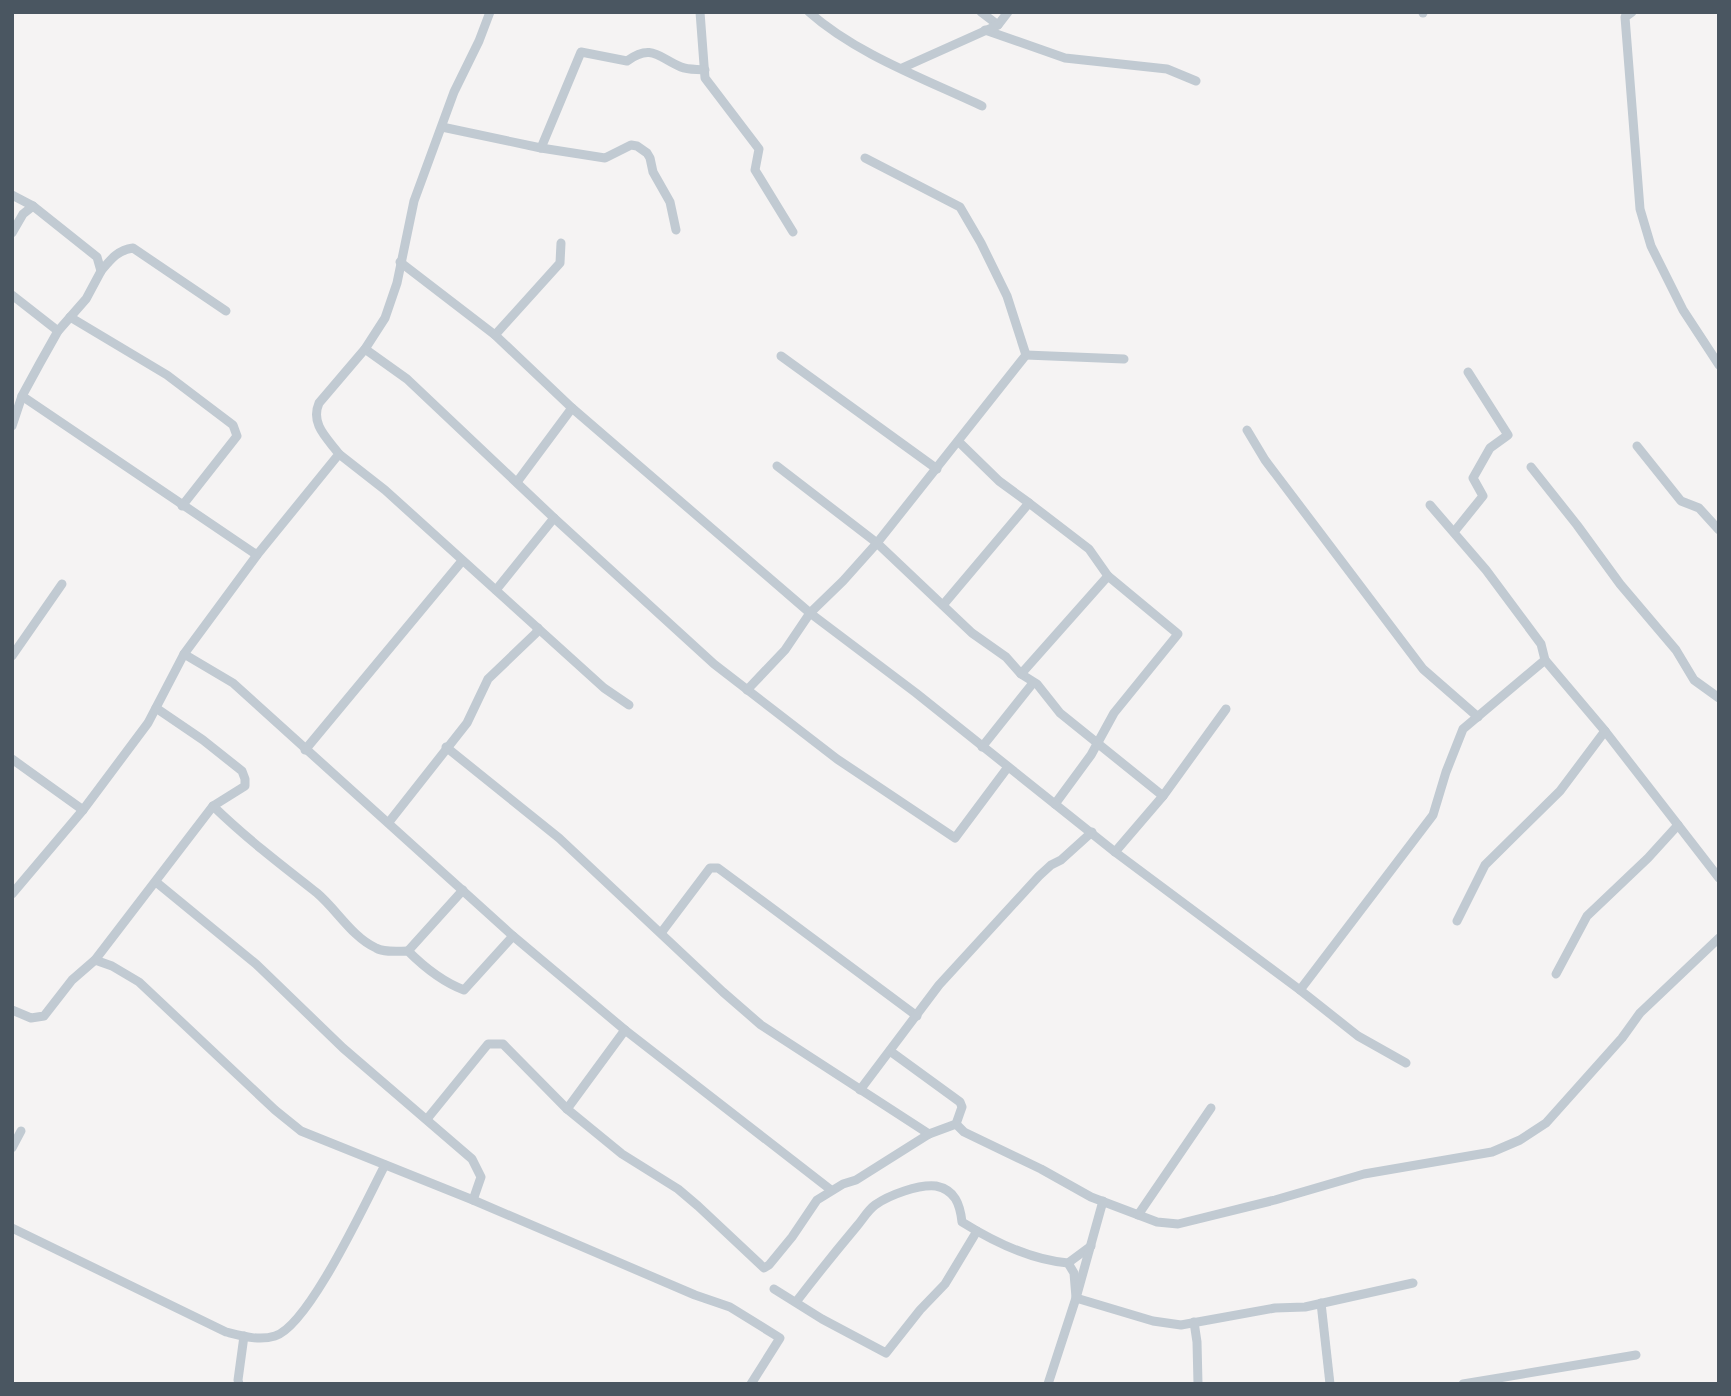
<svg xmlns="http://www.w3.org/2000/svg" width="1731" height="1396" viewBox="0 0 1731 1396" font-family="'Noto Sans',sans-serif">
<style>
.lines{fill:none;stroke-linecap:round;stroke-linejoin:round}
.minor{stroke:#c1cad2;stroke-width:9}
</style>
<rect width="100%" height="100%" fill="#f5f3f3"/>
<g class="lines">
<g class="minor">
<polyline points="700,12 705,78 759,149 755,170 793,232"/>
<path d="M809,12C856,54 925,79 982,106"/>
<polyline points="981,12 998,25 1008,12"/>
<polyline points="1632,12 1625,17 1640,209 1651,246 1683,310 1719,365"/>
<polyline points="1423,13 1423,12"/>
<polyline points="985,30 1065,58 1167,69 1196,81"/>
<polyline points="902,68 998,25"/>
<polyline points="442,127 541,148 605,158 631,145 637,146 647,153 650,158 653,172 670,202 676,230"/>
<path d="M541,148L581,52L627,61C652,43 659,58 681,67C688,70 697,69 705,70"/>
<polyline points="865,158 960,207 981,243 1007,296 1026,355"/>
<path d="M12,195L33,206L97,257L101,271C111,259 118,250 133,248L226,311"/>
<polyline points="12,233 23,214 33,206"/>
<polyline points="400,262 495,335 572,408 517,482"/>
<polyline points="12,295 58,331"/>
<polyline points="70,317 167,375 233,425 237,436 182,506"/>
<polyline points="495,335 560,263 561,243"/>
<polyline points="365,349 407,379 554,518 714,664 837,759 955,838 1008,767"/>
<polyline points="1026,355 1124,359"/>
<polyline points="781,356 937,469"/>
<polyline points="22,396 257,555"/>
<polyline points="572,408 810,613 916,693 1115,852 1300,990"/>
<polyline points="12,426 22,396 40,363 58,331 86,299 101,271"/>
<polyline points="1247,430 1265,460 1423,669 1478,717"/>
<polyline points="1637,446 1681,501 1699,508 1719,530"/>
<polyline points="339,454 385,490 604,688 629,705"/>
<polyline points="777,466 877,543 972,633 1006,657 1021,674 1037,684 1060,713 1163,796"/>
<polyline points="1531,467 1577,525 1620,584 1676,650 1694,680 1719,698"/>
<polyline points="1029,503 1089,549 1108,576"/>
<polyline points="1430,505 1486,570 1541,644 1545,660"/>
<polyline points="1454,532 1483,496 1473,478 1490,448 1508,435 1468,372"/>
<polyline points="496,590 554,518"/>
<polyline points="943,605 1029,503 999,481 959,442"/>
<polyline points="184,654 233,683 513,936 625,1030 831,1190"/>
<polyline points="12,656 62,584"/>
<polyline points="1021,674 1108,576 1178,634 1114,713 1091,755 1055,804"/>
<polyline points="747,690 785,650 810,613 843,581 877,543 1026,355"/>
<polyline points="446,747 559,838 723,992 761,1025 929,1134"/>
<polyline points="982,747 1033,683"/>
<polyline points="305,750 462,561"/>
<polyline points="12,759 83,810"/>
<path d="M213,806C246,838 281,865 317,893C337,910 352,937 376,948C385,953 399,951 408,951C424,967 443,982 464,990L513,936"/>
<polyline points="389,822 467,723 488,679 536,633 538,628"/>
<polyline points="1115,852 1163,796 1226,709"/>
<polyline points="156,882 256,964 343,1048 472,1159 481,1177 473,1200"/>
<path d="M12,894L83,810L148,723L184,654L257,555L339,454C327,438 310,424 319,403L365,349L385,318L397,283L414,201L454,92L479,41L490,12"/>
<polyline points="1457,921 1485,865 1560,791 1605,731 1678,825"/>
<polyline points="661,933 710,868 718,868 917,1016"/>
<polyline points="408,951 463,890"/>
<polyline points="95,960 112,966 139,982 275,1110 301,1131 473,1200 695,1295 730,1307 780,1338 751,1384"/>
<polyline points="1556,974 1587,916 1648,858 1678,825 1719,878"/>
<polyline points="12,1010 31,1018 44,1016 72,980 95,960 213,806 245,786 245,779 242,771 203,740 156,708"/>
<polyline points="1406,1063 1358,1036 1300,990 1433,815 1446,772 1463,729 1545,660 1605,731"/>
<polyline points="860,1090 939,985 1039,876 1051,865 1061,860 1092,832"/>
<polyline points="567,1109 625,1030"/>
<polyline points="427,1119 488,1044 503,1044 567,1109 622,1154 678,1189 698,1206 764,1268 769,1265 792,1237 817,1200 843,1184 856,1180 929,1134 956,1124 962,1107 960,1102 890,1051"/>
<polyline points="956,1124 964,1132 1041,1169 1091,1197 1157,1222 1178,1224 1275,1200 1364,1174 1492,1152 1520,1140 1546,1123 1622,1038 1640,1013 1719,938"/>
<polyline points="12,1148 21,1131"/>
<polyline points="1138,1215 1211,1108"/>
<path d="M12,1228L226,1332C242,1336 259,1341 275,1336C309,1326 367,1199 385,1165"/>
<polyline points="1068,1263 1074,1273 1076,1298 1153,1321 1181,1325 1275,1308 1305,1307 1413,1283"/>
<polyline points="774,1289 822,1319 886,1353 920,1310 945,1284 977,1231"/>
<path d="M796,1302C816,1276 836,1251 857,1226C863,1219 868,1210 875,1205C889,1195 919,1184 936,1186C955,1190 960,1204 962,1222C994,1242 1031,1260 1068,1263L1091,1246"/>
<polyline points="1321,1303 1330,1384"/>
<polyline points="1194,1322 1197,1342 1198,1384"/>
<polyline points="239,1384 238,1380 244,1336"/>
<polyline points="1048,1384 1076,1298 1103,1201"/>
<polyline points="1463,1384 1636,1355"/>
</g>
</g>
<rect width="1731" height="1396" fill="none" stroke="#4a5661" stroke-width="28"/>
</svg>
